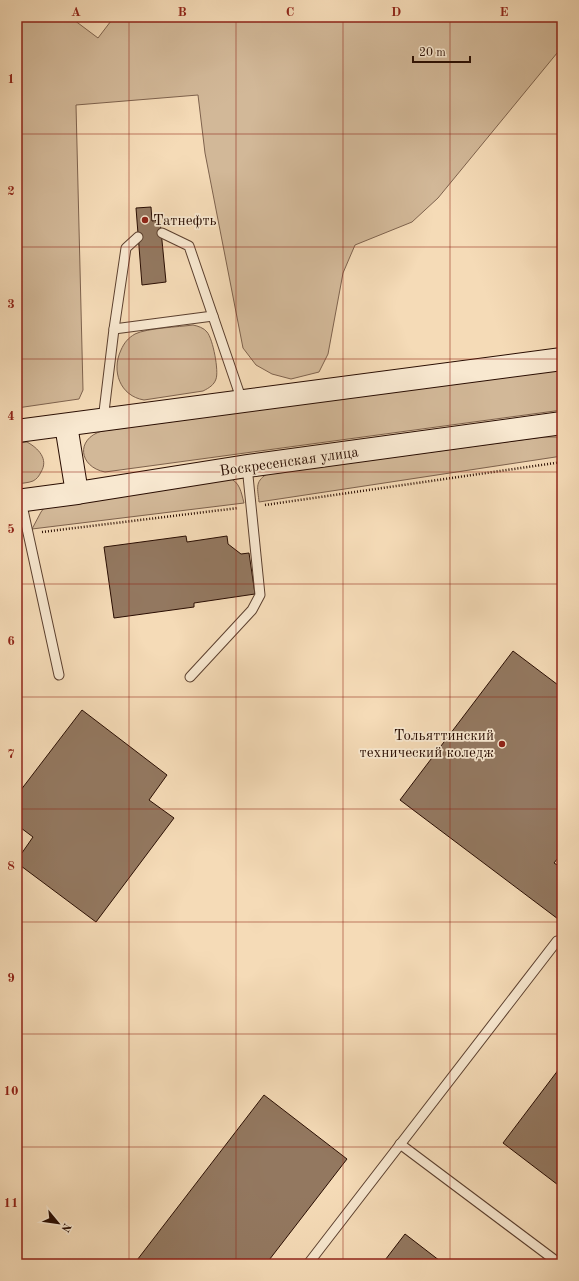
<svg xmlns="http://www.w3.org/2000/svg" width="579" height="1281" viewBox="0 0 579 1281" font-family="'Old Standard TT',serif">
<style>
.green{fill:#d2b898;stroke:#7e624d}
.building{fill:#937860;stroke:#290d02}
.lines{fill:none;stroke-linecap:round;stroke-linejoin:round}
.lane-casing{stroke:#5c402f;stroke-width:11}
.secondary-casing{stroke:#290d02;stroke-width:24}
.path{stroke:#290d02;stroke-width:2.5;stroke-dasharray:1 2;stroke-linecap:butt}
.lane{stroke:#f8e8d0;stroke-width:9}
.secondary{stroke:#f8e8d0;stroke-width:22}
.grid{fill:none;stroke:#8f2418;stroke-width:1;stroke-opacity:0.55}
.poi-dot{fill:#8f2418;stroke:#f8e8d0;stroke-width:1.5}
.labels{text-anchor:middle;stroke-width:3.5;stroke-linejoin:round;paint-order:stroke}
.poi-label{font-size:15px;fill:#290d02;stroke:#f8e8d0;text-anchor:start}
.street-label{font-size:15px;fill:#290d02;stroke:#f8e8d0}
.neatline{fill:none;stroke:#8f2418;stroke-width:1.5}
.grid-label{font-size:13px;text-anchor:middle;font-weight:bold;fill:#8f2418}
</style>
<rect width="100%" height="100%" fill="#f5dbb7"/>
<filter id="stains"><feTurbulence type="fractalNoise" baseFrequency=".005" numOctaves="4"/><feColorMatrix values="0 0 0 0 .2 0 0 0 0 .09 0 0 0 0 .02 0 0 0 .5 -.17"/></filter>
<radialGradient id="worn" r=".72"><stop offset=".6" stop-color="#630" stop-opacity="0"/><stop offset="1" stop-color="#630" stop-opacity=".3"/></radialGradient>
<g class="green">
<polygon points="17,17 70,17 98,38 114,17 562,17 562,47 438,198 412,222 355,245 343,273 328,354 319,372 291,379 272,374 256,365 243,348 205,153 198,95 76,105 83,390 79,399 17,408"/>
<path d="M193,325C198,326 204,328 207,332C213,339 219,371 216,379C214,385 209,388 203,391L144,400C120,396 111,371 121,350C124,343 128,338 135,334C147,328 179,327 193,325Z"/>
<path d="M562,369V410L105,472C79,467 75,439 102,431Z"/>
<path d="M543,437H562V456L259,502C258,489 254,482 267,474Z"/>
<path d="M27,442C38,448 49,459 41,472C39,476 37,479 33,481C28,483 22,483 17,484V443Z"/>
<path d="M229,478C240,482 241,492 244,503L32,529L41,512L44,508Z"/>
</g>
<g class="building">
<polygon points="151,207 152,221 160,220 166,282 142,285 136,208"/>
<polygon points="186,536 187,542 227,536 228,544 241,554 249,553 255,594 194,603 194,607 114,618 104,547"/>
<polygon points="513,651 562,688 562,853 554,863 562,868 562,922 400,800"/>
<polygon points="82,710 167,775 149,800 174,818 96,922 17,863 17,860 33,837 17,825 17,795"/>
<polygon points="562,1065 562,1188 503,1143"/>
<polygon points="264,1095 347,1159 266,1264 134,1264"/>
<polygon points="405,1234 444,1264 382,1264"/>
</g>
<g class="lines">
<defs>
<g id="lane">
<polyline points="162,233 189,246 242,401"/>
<polyline points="114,329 213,316"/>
<polyline points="103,420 114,329 126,248 138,237"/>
<polyline points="23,510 59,675"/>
<polyline points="190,677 252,610 260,595 247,466"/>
<polyline points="400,1144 560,1264"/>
<polyline points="308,1264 557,941"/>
</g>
<g id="secondary">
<polyline points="66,425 77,493"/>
<polyline points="17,431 562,359"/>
<polyline points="17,501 77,493 247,466 562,423"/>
</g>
</defs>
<use href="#lane" class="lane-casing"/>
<use href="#secondary" class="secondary-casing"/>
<g class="path">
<polyline points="265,505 562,462"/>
<polyline points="42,532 238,508"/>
<polyline points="562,857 558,862 562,865"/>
</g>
<use href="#lane" class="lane"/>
<use href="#secondary" class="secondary"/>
</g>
<path class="grid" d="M129,17V1264M236,17V1264M343,17V1264M450,17V1264M17,134H562M17,247H562M17,359H562M17,472H562M17,584H562M17,697H562M17,809H562M17,922H562M17,1034H562M17,1147H562"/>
<g class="poi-dot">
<circle cx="145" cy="220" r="4"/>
<circle cx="502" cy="744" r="4"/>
</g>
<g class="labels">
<g class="poi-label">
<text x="153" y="225">Татнефть</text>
<text x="494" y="740" text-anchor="end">Тольяттинский<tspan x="494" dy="17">технический коледж</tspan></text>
</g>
<g class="street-label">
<text transform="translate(289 461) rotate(-8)" y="5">Воскресенская улица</text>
</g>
</g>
<rect width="579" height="1281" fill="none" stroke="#f5dbb7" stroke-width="44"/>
<g transform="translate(58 1223) rotate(119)" stroke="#f8e8d0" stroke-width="3" paint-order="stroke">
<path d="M0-3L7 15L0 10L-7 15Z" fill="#290d02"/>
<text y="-6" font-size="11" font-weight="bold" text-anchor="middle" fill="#290d02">N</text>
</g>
<path d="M413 56v6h57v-6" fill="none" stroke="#290d02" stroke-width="2"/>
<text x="419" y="56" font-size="12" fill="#290d02" stroke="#f8e8d0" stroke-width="3" paint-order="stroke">20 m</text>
<rect x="22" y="22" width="535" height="1237" class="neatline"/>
<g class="grid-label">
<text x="76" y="16">A</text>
<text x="182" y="16">B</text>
<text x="290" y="16">C</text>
<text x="396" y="16">D</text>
<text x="504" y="16">E</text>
<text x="11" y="83">1</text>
<text x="11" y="195">2</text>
<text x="11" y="308">3</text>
<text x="11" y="420">4</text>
<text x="11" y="533">5</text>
<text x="11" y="645">6</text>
<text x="11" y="758">7</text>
<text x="11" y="870">8</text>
<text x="11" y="982">9</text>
<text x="11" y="1095">10</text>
<text x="11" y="1207">11</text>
</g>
<rect width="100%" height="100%" filter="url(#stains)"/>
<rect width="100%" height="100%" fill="url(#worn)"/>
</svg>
